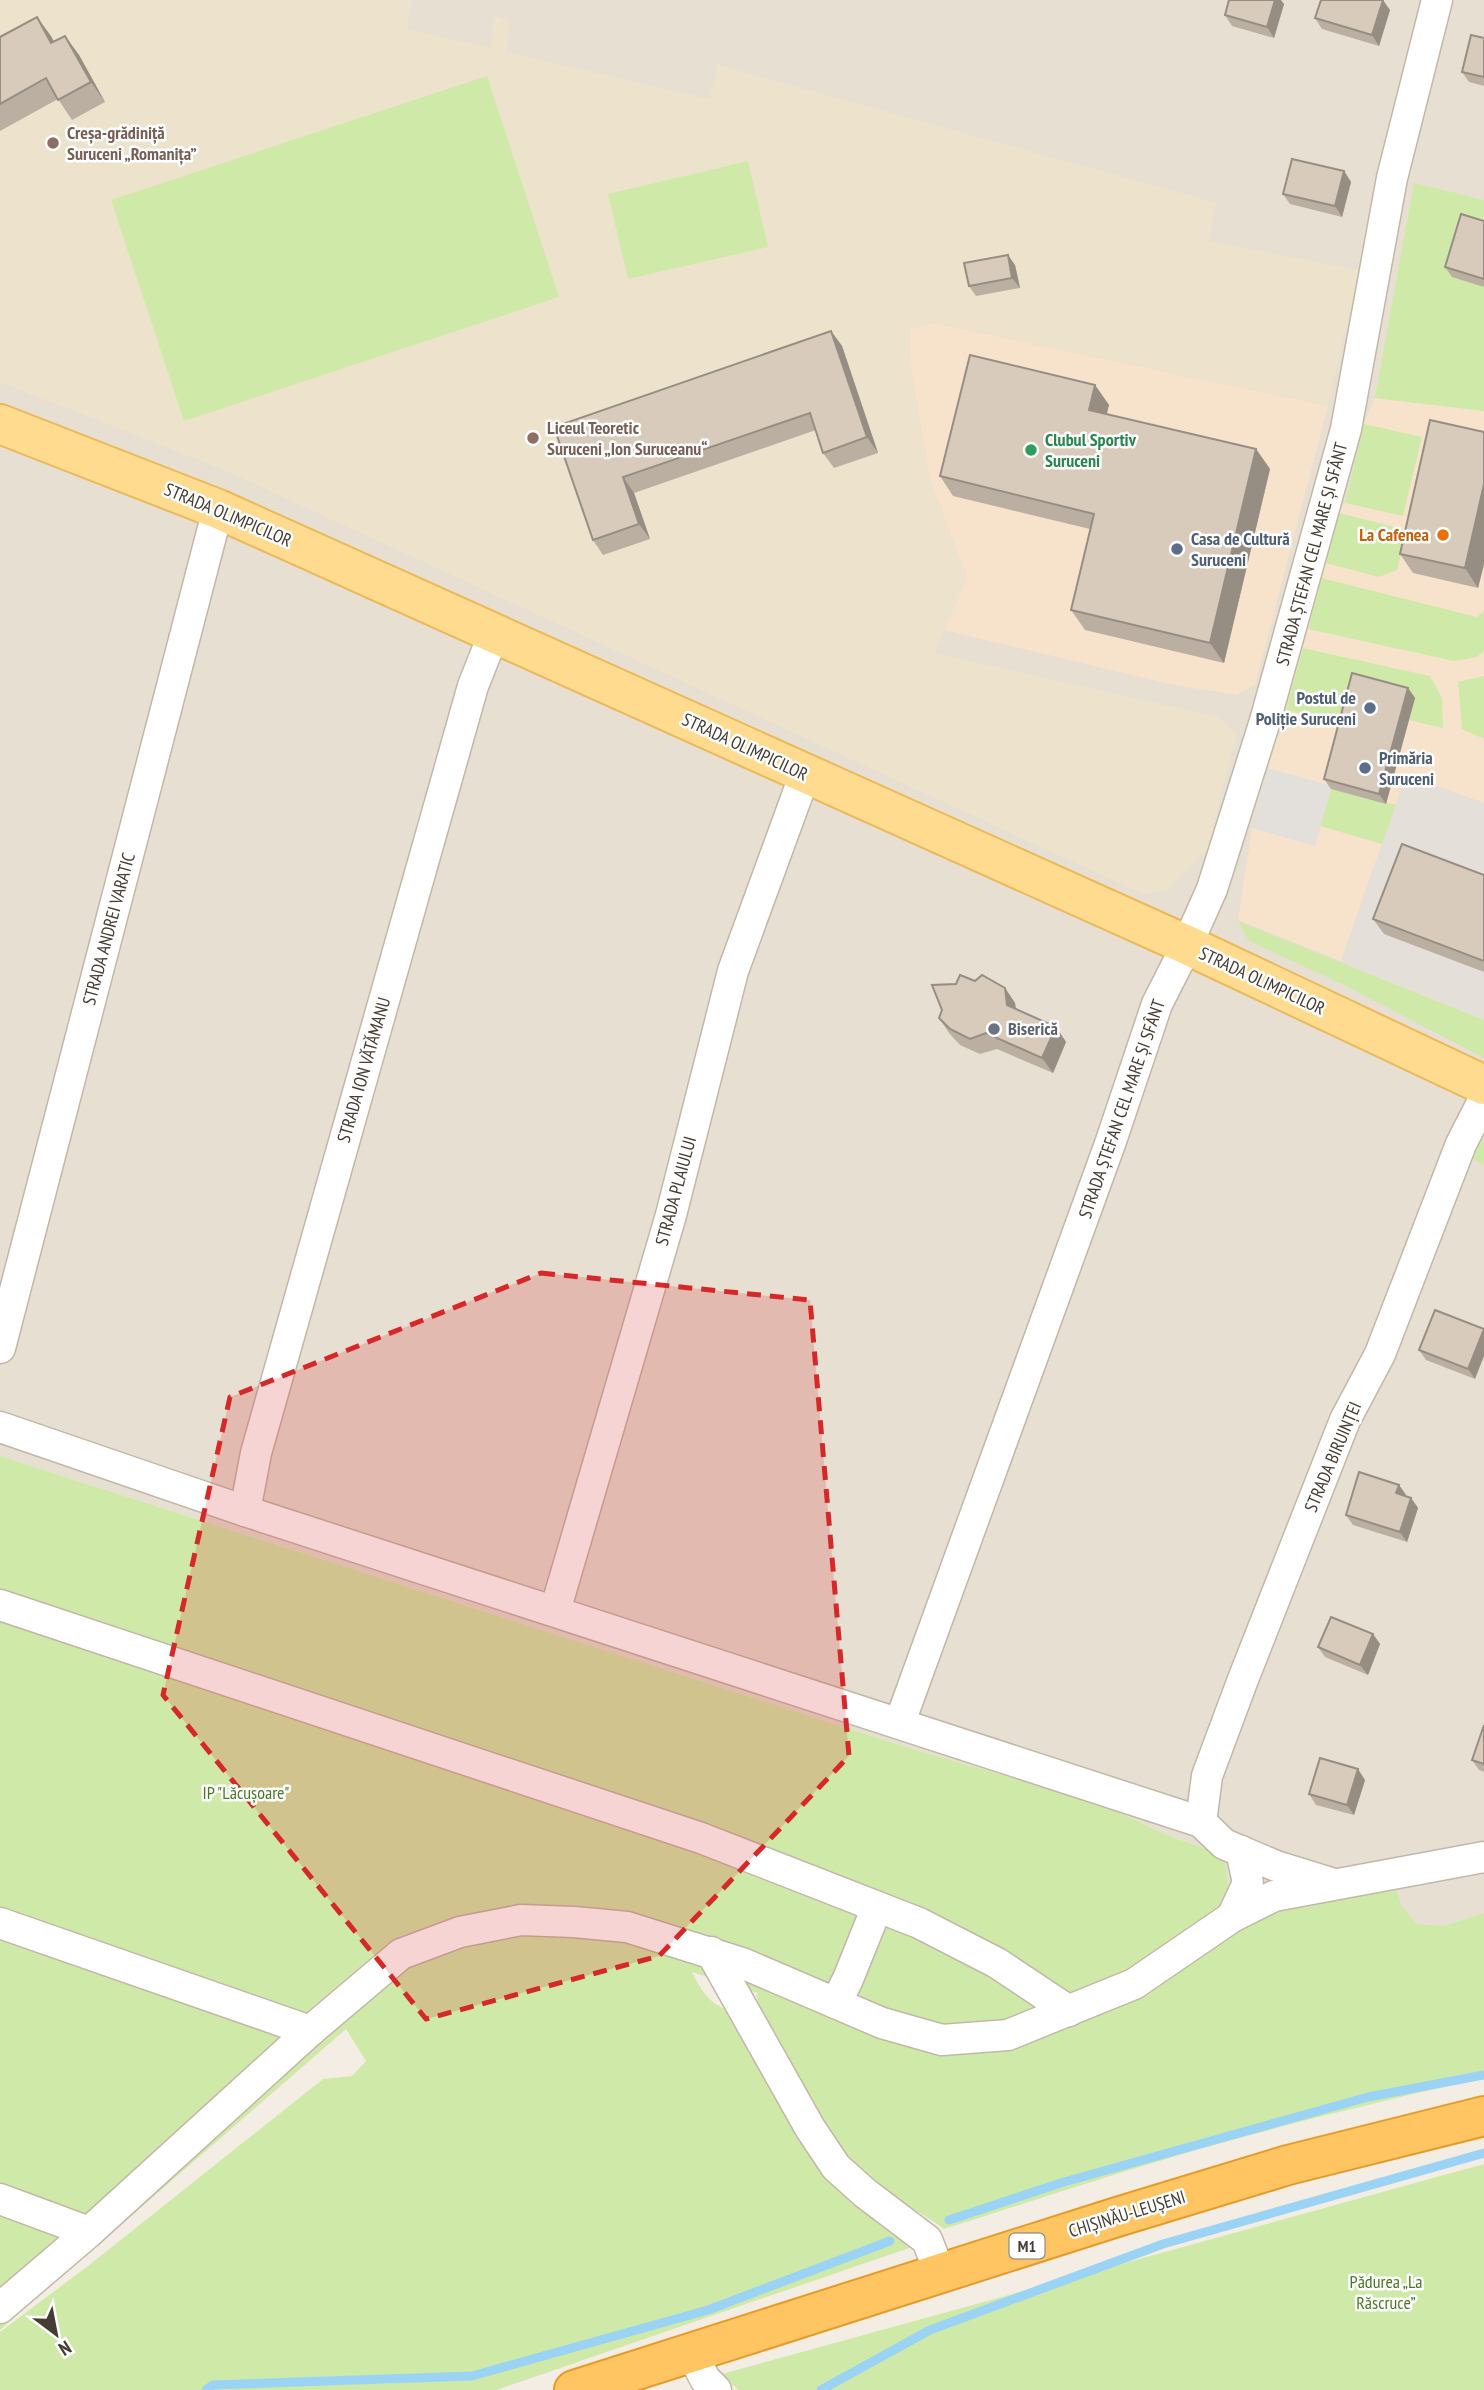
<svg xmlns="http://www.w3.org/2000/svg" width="1484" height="2390" viewBox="0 0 1484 2390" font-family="'PT Sans Narrow',sans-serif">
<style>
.residential{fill:#e7dfd1}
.commercial{fill:#f7e3cc}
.industrial{fill:#e4dfd8}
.education{fill:#ede2cc}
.green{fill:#cfeaa8}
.parking{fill:#e3e0dc}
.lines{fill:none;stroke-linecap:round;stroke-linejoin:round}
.stream{stroke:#9ad3f4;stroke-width:9}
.minor-casing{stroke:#c2b8a8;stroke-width:33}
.major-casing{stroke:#ebb959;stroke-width:42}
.highway-casing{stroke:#e79a29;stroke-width:42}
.minor{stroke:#fff;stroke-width:30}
.major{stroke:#ffdb90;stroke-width:38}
.highway{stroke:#ffc562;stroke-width:38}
.wall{fill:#baafa1}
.shaded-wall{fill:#978e83}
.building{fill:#d8cbbb;stroke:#978e83;stroke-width:2}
.marked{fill:#d62828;fill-opacity:0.2;stroke:#d62828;stroke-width:5;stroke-dasharray:14 9;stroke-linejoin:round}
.education-dot{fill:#8d6e63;stroke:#fff;stroke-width:2.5}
.leisure-dot{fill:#2e9e5b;stroke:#fff;stroke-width:2.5}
.food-dot{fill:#e8710a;stroke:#fff;stroke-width:2.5}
.service-dot{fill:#5c6f8a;stroke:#fff;stroke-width:2.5}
.worship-dot{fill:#6b7280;stroke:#fff;stroke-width:2.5}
.labels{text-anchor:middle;stroke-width:5;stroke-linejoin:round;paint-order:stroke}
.shield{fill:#fff;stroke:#7d7770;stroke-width:2}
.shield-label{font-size:16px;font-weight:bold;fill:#453d33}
.education-label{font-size:18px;font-weight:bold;fill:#785e54;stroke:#fff;text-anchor:start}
.leisure-label{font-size:18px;font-weight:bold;fill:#27864d;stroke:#fff;text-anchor:start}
.street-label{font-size:18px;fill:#453d33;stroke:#fff}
.food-label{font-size:18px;font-weight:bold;fill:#c56008;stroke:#fff;text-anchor:end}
.service-label{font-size:18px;font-weight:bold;fill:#4e5e75;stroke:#fff;text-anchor:start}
.worship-label{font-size:18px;font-weight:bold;fill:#5b616d;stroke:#fff;text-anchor:start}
.park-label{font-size:18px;fill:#477a23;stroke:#fff}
</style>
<rect width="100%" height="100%" fill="#f3ede3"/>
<polygon class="residential" points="0,0 1484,0 1484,2040 1219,2096 1224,1855 1172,1837 1099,1803 903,1746 0,1456"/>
<g class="commercial">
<polygon points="934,323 1328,406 1255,685 1236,695 1170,684 944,630 967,578 929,478 910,360 909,329"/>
<polygon points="1375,398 1484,411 1484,803 1406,775 1341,961 1238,920 1252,828 1339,513 1345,503 1364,424"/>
</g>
<polygon class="industrial" points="1406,775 1484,803 1484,1020 1341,961"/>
<polygon class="education" points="0,0 412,0 407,29 490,48 496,16 511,21 506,52 709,99 718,65 1217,203 1208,241 1359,270 1328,406 934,323 909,330 910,360 929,478 967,579 934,653 1218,717 1236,734 1207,850 1166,891 1143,894 222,469 0,382"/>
<g class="green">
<polygon points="487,76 559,297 184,421 111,200"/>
<polygon points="748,161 768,247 628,279 608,194"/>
<polygon points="1414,183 1484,200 1484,411 1375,398"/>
<polygon points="1364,424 1422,437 1403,516 1345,503"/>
<polygon points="1339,513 1407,530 1397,570 1379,577 1326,563"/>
<polygon points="1322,578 1477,617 1484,611 1484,651 1477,657 1454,661 1308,629"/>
<polygon points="1303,648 1430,676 1442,698 1443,728 1409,720 1414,698 1348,724 1286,710"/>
<polygon points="1484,676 1484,739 1462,729 1458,682"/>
<polygon points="1331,789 1396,805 1382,844 1320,826"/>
<polygon points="1238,921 1484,1020 1484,1058 1344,985 1249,941"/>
<polygon points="1484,1121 1484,1166 1466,1154"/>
<path d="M0,1456L903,1746L1099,1803L1172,1837L1224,1855L1229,1895L1258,1908L1395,1884L1401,1905L1416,1924L1444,1926L1484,1913V2076C1409,2096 1333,2112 1258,2133C1152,2161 1048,2196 944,2229C920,2210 890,2199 868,2179C822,2140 791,2066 762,2013L756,1995L758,1993L692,1972C700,1989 710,2005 729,2010L772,2085L797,2139L834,2183L912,2247L496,2390H0V2332L88,2266L323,2079L352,2076L366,2061L346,2029L0,2330Z"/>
<polygon points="1484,2164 1484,2390 738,2390 722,2374"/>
</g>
<polygon class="parking" points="1268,768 1332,786 1315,846 1252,828"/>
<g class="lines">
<g class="stream">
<polyline points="949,2220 1064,2182 1368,2097 1484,2075"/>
<polyline points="206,2390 213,2385 472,2376 708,2310 890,2241"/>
<polyline points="821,2390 930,2330 1163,2244 1484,2153"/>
</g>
<defs>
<g id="minor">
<polyline points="0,1348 218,509"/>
<polyline points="0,1427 245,1511 1201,1822 1224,1844 1276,1866 1331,1883"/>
<polyline points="245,1511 256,1453 473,686 494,633"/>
<polyline points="0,1605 701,1838 919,1923 997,1963 1069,2011"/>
<polyline points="555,1611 671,1215 733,971 805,774"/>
<polyline points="900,1722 1111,1141 1157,1004 1187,945 1212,889 1265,721 1346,429 1392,178 1437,0"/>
<polyline points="1201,1822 1207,1776 1242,1682 1345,1420 1380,1354 1461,1144 1484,1099"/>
<polyline points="1232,1917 1248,1883 1241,1851"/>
<polyline points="0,1923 310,2031"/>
<polyline points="711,1952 810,2128 836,2167 865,2193 927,2240 940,2273"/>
<polyline points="836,2003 848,1979 877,1907"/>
<polyline points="0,2199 89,2232"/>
<polyline points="0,2308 89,2232 310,2031 401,1954 460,1932 521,1920 574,1922 627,1927 742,1963 882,2023 942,2040 1008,2035 1134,1984 1232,1917 1274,1896 1484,1857"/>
<polyline points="691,2352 705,2379 716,2390"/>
</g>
<polyline id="major" points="0,424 218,509 1187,945 1484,1085"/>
<polyline id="highway" points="574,2390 1117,2217 1288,2165 1484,2116"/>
</defs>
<use href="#minor" class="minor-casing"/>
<use href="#major" class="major-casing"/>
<use href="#highway" class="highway-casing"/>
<use href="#minor" class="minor"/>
<use href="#major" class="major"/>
<use href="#highway" class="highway"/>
</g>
<g class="wall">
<polygon points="1284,4 1274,38 1232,26 1225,15"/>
<polygon points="1390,10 1379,46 1322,29 1315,18"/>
<polygon points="37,17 54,42 65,36 79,55 105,102 72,120 58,99 0,131 0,37"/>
<polygon points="1484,38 1484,86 1469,82 1462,72"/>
<polygon points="1344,171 1351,182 1342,217 1290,204 1283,194"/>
<polygon points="1484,221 1484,287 1452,277 1445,267"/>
<polygon points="1015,265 1020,288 976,296 969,286"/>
<polygon points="831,331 842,346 878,453 834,468 823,453 816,430 634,493 650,539 603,555 593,540 554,427"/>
<polygon points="1095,385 1109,405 1106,414 1256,449 1270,469 1224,663 1085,630 1071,610 1090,529 953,496 940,476"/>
<polygon points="1484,432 1484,564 1478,588 1413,573 1400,554"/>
<polygon points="1408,688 1415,698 1386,804 1331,789 1324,779"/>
<polygon points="1484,875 1484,972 1384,934 1373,919"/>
<polygon points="975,981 1005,988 1015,1003 1016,1009 1056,1027 1066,1042 1053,1073 997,1049 980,1054 960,1045 949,1033 939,1018 956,984"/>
<polygon points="1435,1310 1475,1379 1426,1360 1419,1350"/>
<polygon points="1399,1485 1406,1495 1405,1496 1411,1498 1418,1508 1407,1542 1353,1525 1346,1515"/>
<polygon points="1373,1634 1380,1644 1368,1675 1325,1657 1318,1647"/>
<polygon points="1484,1725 1484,1772 1479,1770 1472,1760"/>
<polygon points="1365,1780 1354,1815 1316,1805 1309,1794"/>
</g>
<g class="shaded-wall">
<polygon points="1275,0 1281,0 1284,4 1274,38 1267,27"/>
<polygon points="1383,0 1390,10 1379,46 1372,35"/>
<polygon points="37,17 51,36 65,63 51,43"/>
<polygon points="65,36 79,55 105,102 91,82"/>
<polygon points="1344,171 1351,182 1342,217 1335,206"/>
<polygon points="1008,255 1015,265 1020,288 1012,278"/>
<polygon points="831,331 842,346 878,453 867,437"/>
<polygon points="1095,385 1109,405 1103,430 1089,410"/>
<polygon points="1256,449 1270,469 1224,663 1210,643"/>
<polygon points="623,477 634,493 650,539 639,524"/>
<polygon points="1484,484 1484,564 1478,588 1465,568"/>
<polygon points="1408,688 1415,698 1386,804 1379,794"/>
<polygon points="1005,988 1015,1003 1017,1020 1007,1005"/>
<polygon points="1056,1027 1066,1042 1053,1073 1042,1058"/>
<polygon points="1484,1329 1484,1356 1475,1379 1468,1369"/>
<polygon points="1399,1485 1406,1495 1403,1503 1396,1493"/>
<polygon points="1411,1498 1418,1508 1407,1542 1400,1532"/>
<polygon points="1373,1634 1380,1644 1368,1675 1360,1665"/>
<polygon points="1358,1769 1365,1780 1354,1815 1347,1805"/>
</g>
<g class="building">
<polygon points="1229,0 1275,0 1267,27 1225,15"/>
<polygon points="1321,0 1383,0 1372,35 1315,18"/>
<polygon points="37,17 51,43 65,36 91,82 58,100 46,78 0,104 0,37"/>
<polygon points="1471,35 1484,38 1484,77 1462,72"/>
<polygon points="1292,159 1344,171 1335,206 1283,194"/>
<polygon points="1461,214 1484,221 1484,279 1445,267"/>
<polygon points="1008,255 1012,278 969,286 964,263"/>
<polygon points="831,331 867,437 823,453 810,413 623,477 639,524 593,540 554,427"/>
<polygon points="970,355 1095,385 1089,410 1256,449 1210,643 1071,610 1094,514 940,476"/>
<polygon points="1430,420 1484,432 1484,484 1465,568 1400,554"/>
<polygon points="1352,673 1408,688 1379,794 1324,779"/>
<polygon points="1402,844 1484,875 1484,961 1373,919"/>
<polygon points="960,975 975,981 982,975 1005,988 1007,1005 1056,1027 1042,1058 986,1033 970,1039 950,1029 939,1018 942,1010 932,985 956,984"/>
<polygon points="1435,1310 1484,1329 1468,1369 1419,1350"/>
<polygon points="1359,1472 1399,1485 1396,1493 1411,1498 1400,1532 1346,1515"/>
<polygon points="1331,1617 1373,1634 1360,1665 1318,1647"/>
<polygon points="1484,1725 1484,1764 1472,1760"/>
<polygon points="1320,1758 1358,1769 1347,1805 1309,1794"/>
</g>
<path class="marked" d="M541,1273L810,1300L849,1756L659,1956L426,2019L163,1695L230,1397Z"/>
<g class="education-dot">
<circle cx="53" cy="143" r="7"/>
<circle cx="533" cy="438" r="7"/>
</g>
<circle class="leisure-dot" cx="1031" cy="450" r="7"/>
<circle class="food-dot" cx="1443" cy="535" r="7"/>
<g class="service-dot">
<circle cx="1177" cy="549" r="7"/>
<circle cx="1370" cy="708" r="7"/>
<circle cx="1365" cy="768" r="7"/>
</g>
<circle class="worship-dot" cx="994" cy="1029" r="7"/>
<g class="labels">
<rect class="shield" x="1009.5" y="2233.5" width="35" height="25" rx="5"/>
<g class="shield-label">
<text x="1027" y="2252">M1</text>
</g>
<g class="education-label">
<text x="67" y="139">Creșa-grădiniță<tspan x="67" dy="21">Suruceni „Romanița”</tspan></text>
<text x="547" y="434">Liceul Teoretic<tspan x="547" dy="21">Suruceni „Ion Suruceanu“</tspan></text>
</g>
<g class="leisure-label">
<text x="1045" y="446">Clubul Sportiv<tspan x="1045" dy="21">Suruceni</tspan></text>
</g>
<g class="street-label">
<text transform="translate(228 515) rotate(23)" y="6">STRADA OLIMPICILOR</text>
<text transform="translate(1312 554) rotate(-75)" y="6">STRADA ȘTEFAN CEL MARE ȘI SFÂNT</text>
<text transform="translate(745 747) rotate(25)" y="6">STRADA OLIMPICILOR</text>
<text transform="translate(109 929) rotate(-75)" y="6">STRADA ANDREI VARATIC</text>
<text transform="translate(1262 981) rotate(25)" y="6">STRADA OLIMPICILOR</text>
<text transform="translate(364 1070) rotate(-74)" y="6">STRADA ION VĂTĂMANU</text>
<text transform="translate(1122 1109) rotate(-71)" y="6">STRADA ȘTEFAN CEL MARE ȘI SFÂNT</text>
<text transform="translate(676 1191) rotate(-75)" y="6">STRADA PLAIULUI</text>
<text transform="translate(1333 1457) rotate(-67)" y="6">STRADA BIRUINȚEI</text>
<text transform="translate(1127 2214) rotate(-17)" y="6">CHIȘINĂU-LEUȘENI</text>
</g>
<g class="food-label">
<text x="1429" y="541">La Cafenea</text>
</g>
<g class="service-label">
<text x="1191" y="545">Casa de Cultură<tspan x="1191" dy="21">Suruceni</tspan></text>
<text x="1356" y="704" text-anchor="end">Postul de<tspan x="1356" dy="21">Poliție Suruceni</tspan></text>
<text x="1379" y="764">Primăria<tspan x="1379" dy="21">Suruceni</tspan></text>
</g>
<g class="worship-label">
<text x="1008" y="1035">Biserică</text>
</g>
<g class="park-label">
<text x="246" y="1799">IP "Lăcușoare"</text>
<text x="1386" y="2288">Pădurea „La<tspan x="1386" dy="21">Răscruce”</tspan></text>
</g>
</g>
<g transform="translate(56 2334) rotate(148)" stroke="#ffffff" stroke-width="5" paint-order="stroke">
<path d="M0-5L12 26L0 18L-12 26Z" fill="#453d33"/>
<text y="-10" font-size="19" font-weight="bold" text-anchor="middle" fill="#453d33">N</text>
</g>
</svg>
